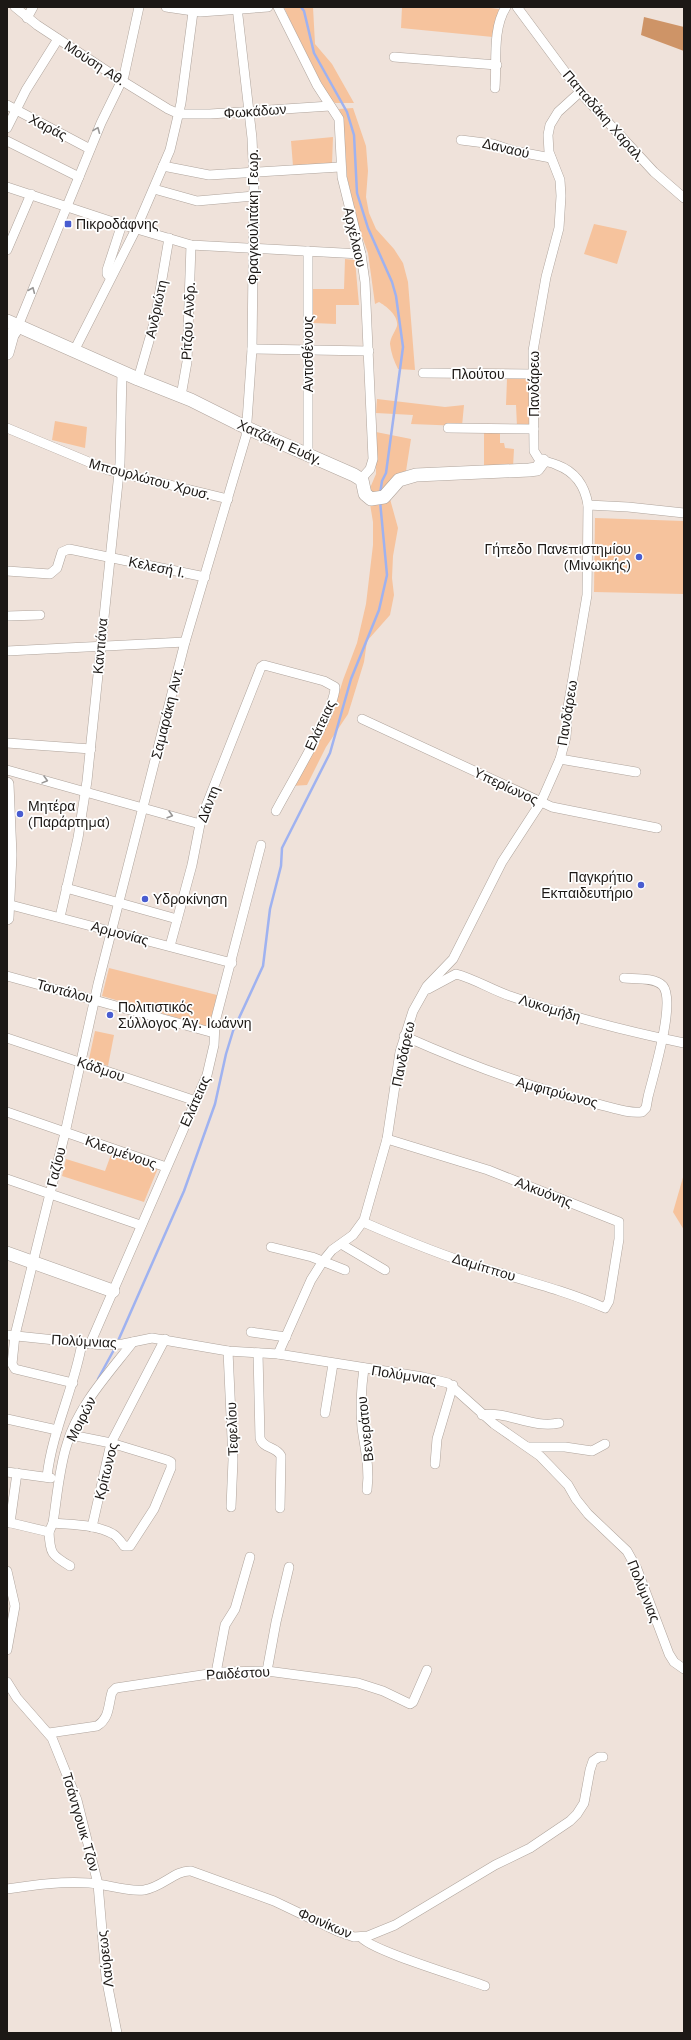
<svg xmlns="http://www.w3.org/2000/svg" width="691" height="2040" viewBox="0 0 691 2040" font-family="'Work Sans',sans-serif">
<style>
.green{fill:#f6c39d}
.forest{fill:#ce9467}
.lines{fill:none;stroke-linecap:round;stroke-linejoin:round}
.stream{stroke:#9fb2f0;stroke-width:2.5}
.street-casing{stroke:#afa49c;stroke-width:10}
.secondary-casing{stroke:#afa49c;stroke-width:14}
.street{stroke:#fff;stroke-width:9}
.secondary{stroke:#fff;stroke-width:13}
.oneway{stroke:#999796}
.poi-dot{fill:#485cd0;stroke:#fff;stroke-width:1.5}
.labels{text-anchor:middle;stroke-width:3.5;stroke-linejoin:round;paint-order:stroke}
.street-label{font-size:14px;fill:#1c1815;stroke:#fff}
.poi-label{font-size:14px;fill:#1c1815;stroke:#fff;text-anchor:start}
</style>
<rect width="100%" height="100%" fill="#efe2da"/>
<g class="green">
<polygon points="284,7 313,7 315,44 332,64 354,103 335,103 329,97 303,50"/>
<polygon points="402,7 483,7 499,9 493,37 401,28"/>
<path d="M353,108L366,146L368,171L366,197L369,213L376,229L394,249L403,263L408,282L415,370L398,369C394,361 391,353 390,344C390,338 395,332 397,326C399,316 386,306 379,302L375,304L368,253L359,228L347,177L344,131L339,109Z"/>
<polygon points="333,137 332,164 293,166 291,141"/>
<polygon points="594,224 627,231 617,264 584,254"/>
<polygon points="345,259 355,260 359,305 336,305 336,324 313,323 312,289 344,289"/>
<polygon points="507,379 529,379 531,426 517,426 516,405 506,405"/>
<polygon points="377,399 445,407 464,405 462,426 411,424 413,415 376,413"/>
<polygon points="55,421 87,427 85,448 52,440"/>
<polygon points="484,431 500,431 500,443 504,443 505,448 514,449 513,467 484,467"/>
<polygon points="376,432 411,439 406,471 399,473 384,493 373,497 370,488 376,474"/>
<polygon points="390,499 398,528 393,556 392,578 394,595 390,615 367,641 364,662 348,714 326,747 307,785 292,786 332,716 343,680 357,643 366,604 373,545 373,522 370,504"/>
<polygon points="595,518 684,521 684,594 594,592"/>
<polygon points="109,968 217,995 209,1027 102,996"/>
<polygon points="95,1031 114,1035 108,1066 89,1059"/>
<polygon points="112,1152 158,1168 144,1202 62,1176 66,1159 105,1171"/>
<polygon points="684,1174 684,1230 673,1212"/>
</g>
<polygon class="forest" points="644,17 684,27 684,51 641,35"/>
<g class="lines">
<g class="stream">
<polyline points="301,7 304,11 314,53 347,112 354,135 357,193 368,228 392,282 396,296 403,347 386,473 382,481 380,494"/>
<polyline points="118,1341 184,1191 215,1104 226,1054 233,1031 263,966 270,909 281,866 282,848 330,753 351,679 379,610 387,575 380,501"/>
<polyline points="98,1379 116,1346"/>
</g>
<defs>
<g id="street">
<polyline points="15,7 37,25 116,77 168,109 179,114 210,114 330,106"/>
<polyline points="166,7 200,12 268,7"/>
<polyline points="278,7 317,85 339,119 342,177 361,254 365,282 373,459 370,469 361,479"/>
<polyline points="517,7 580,92 654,172 684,198"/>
<polyline points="27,18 33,7"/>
<polyline points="394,57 497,65"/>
<path d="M495,88C497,62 492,29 506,7"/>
<polyline points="7,105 90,149"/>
<polyline points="7,128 26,90 58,39"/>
<polyline points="461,140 493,144 514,151 551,158"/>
<polyline points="7,141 79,177"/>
<polyline points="163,166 209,175 340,167"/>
<polyline points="7,187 110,221 191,245 361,254"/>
<polyline points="154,189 197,201 254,196"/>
<polyline points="7,250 31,194"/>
<polyline points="308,251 308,456"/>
<polyline points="110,277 107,274 107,270 122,224"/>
<polyline points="18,326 101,123 124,76 139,7"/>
<polyline points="252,349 369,351"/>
<polyline points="74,351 136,229 170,150 181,103 193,12"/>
<polyline points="423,373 532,374"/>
<polyline points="138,379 155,320 169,238"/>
<polyline points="181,396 187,362 191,245"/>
<polyline points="7,428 108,470 228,499"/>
<polyline points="448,428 534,429"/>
<polyline points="588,505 628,507 684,513"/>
<polyline points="7,571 50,574 57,568 62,552 69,549 205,577"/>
<polyline points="7,616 40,615"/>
<polyline points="7,651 185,642"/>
<polyline points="362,719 552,807 657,828"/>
<polyline points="7,743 91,749"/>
<polyline points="560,759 636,772"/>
<polyline points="7,770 200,824"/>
<polyline points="66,888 177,919"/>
<polyline points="7,904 232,963"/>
<polyline points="60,917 78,838 87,781 120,463 122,372"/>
<path d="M170,946L192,865L201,819L261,667L264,665L324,681L335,687C335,711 289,786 276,811"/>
<polyline points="7,976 214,1033"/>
<path d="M428,989L456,974C475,979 492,990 510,996C567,1016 625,1031 684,1043"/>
<path d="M404,1036C467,1064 530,1088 597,1104C611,1107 628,1114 642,1112L646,1108L648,1097C653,1076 676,1002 663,986C655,977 634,979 624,978"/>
<polyline points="7,1038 196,1101"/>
<polyline points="7,1112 166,1167"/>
<polyline points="7,1179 140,1225"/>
<path d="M363,1222C402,1239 440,1255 480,1267C522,1280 564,1290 605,1308L609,1301L619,1239V1222L488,1170L387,1139"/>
<polyline points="341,1244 385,1270"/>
<polyline points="271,1247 312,1257 345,1270"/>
<polyline points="251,1332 286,1337"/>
<polyline points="7,1335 103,1345 123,1344 152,1338 228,1351 278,1354 423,1377 448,1383 494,1424 540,1456 568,1485 576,1499 588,1514 627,1551 637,1569 669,1654 674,1662 684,1669"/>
<polyline points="90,1344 207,1075 214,1045 215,1022 261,845"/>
<polyline points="228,1351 233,1460 231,1507"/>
<path d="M258,1353L260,1438C263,1449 276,1446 281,1456L280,1508"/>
<path d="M278,1354L311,1280L323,1261L332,1250L353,1235L364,1220L387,1139L400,1052L413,1011L427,986L453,959L502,862L541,802L560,759L566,737L568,707L587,595L588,505C585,486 576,472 557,465C551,462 545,462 539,459L534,451L533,351L546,277L559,228L561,196L560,180L549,152L548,135L550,125L558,112L580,92"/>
<path d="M364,1368C361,1389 360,1407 362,1428C365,1449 370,1468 367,1490"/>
<polyline points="73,1383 15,1369 12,1364 15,1335 65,1133 98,984 185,642 246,436 252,349 254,184 252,138 237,7"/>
<polyline points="325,1413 333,1364"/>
<path d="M482,1415C505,1410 532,1429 559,1423"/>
<polyline points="7,1419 57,1430"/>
<polyline points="528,1447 565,1447 592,1451 605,1444"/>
<polyline points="435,1464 437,1439 453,1385"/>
<polyline points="7,1472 51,1478"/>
<path d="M47,1477C52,1431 74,1389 82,1343"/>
<path d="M7,1522L49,1532C50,1553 51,1555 70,1566"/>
<polyline points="10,1523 17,1473"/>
<path d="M53,1523C72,1525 95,1524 113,1534C118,1537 121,1542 124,1546H130L154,1509L171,1468V1462L167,1460L111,1443L71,1435"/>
<polyline points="92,1527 111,1443 165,1339"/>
<path d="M49,1532L53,1523C57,1497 59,1469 67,1444C78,1406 109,1373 133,1342"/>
<polyline points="7,1571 15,1606 7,1650"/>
<polyline points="267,1671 276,1622 289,1567"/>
<polyline points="216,1673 225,1625 235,1609 250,1557"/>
<polyline points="7,1682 17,1698 52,1738 77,1800 98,1884 106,1977 117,2033"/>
<path d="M49,1733L97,1726C110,1718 108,1705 112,1692L116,1688L222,1672L267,1671L358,1683L383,1691L410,1704L413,1702L427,1670"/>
<path d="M7,1889C34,1885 62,1881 89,1883C108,1884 125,1892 144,1890C163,1887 175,1870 191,1871L274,1901L337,1931L354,1937L368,1936L395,1925L495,1865L530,1848L570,1821L577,1814L584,1803L590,1770L593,1761L599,1757H603"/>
<path d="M361,1937C369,1950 464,1978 485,1986"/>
</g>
<g id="secondary">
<polyline points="7,321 138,379 191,400 247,428 354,475 362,480 365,494 371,499 384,497 399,480 416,475 529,470 537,469 543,461"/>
<polyline points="7,353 12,335 18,326"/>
<polyline points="7,784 10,855 7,918"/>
<polyline points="7,1253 113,1291"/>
</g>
</defs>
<use href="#street" class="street-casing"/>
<use href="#secondary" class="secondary-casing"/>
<use href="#street" class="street"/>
<use href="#secondary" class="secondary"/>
</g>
<defs><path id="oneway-chevron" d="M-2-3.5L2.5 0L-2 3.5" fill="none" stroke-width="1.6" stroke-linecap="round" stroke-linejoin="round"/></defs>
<g class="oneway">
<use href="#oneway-chevron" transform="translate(97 130) rotate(-68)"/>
<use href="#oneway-chevron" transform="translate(32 290) rotate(-67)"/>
<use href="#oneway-chevron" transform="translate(45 780) rotate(15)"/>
<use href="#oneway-chevron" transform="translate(170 815) rotate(16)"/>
</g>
<g class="poi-dot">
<rect x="64" y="220" width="8" height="8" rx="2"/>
<circle cx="639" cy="557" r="4"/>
<circle cx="20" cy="814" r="4"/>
<circle cx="641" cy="885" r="4"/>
<circle cx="145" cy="899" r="4"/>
<circle cx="110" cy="1015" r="4"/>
</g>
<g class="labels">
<g class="street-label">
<text transform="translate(95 63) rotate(33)" y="5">Μούση Αθ.</text>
<text transform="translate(255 111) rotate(-4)" y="5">Φωκάδων</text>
<text transform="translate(604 116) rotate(49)" y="5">Παπαδάκη Χαραλ.</text>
<text transform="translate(48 127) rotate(27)" y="5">Χαράς</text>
<text transform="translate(506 148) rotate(13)" y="5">Δαναού</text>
<text transform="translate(253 217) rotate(-90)" y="5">Φραγκουλιτάκη Γεωρ.</text>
<text transform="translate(355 237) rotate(77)" y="5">Αρχέλαου</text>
<text transform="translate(156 309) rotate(-78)" y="5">Ανδριώτη</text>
<text transform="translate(188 321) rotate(-87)" y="5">Ρίτζου Ανδρ.</text>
<text transform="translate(308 354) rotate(-90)" y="5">Αντισθένους</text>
<text x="478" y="379">Πλούτου</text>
<text transform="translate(534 384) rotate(-90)" y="5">Πανδάρεω</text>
<text transform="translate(280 442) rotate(24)" y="5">Χατζάκη Ευάγ.</text>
<text transform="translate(150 479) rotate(15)" y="5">Μπουρλώτου Χρυσ.</text>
<text transform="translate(157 567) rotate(12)" y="5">Κελεσή Ι.</text>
<text transform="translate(100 646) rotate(-85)" y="5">Καντιάνα</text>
<text transform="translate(167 713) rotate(-76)" y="5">Σαμαράκη Αντ.</text>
<text transform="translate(567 713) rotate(-81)" y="5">Πανδάρεω</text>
<text transform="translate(320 725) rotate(-65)" y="5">Ελάτειας</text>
<text transform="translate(506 786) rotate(25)" y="5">Υπερίωνος</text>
<text transform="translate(208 804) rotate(-69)" y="5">Δάντη</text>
<text transform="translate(120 933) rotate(15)" y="5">Αρμονίας</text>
<text transform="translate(65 991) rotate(15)" y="5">Ταντάλου</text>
<text transform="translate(550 1008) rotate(17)" y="5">Λυκομήδη</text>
<text transform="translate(403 1054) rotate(-78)" y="5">Πανδάρεω</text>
<text transform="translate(101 1069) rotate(19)" y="5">Κάδμου</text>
<text transform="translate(557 1092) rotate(15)" y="5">Αμφιτρύωνος</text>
<text transform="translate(195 1101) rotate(-66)" y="5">Ελάτειας</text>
<text transform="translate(121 1152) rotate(19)" y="5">Κλεομένους</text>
<text transform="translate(56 1167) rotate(-76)" y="5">Γαζίου</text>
<text transform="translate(544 1192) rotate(21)" y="5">Αλκυόνης</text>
<text transform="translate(484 1267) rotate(17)" y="5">Δαμίππου</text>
<text transform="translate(84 1341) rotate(3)" y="5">Πολύμνιας</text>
<text transform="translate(404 1375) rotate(9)" y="5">Πολύμνιας</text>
<text transform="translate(81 1419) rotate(-63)" y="5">Μοιρών</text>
<text transform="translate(232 1429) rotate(-92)" y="5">Τεφελίου</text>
<text transform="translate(365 1429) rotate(-96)" y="5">Βενεράτου</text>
<text transform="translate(106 1471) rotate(-76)" y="5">Κρίτωνος</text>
<text transform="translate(644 1591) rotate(68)" y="5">Πολύμνιας</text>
<text transform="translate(238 1673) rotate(-3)" y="5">Ραιδέστου</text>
<text transform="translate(81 1822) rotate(74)" y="5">Τσάντγουικ Τζον</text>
<text transform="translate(325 1923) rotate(23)" y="5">Φοινίκων</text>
<text transform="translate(105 1959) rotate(-97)" y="5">Λαύρεως</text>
</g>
<g class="poi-label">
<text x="76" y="229">Πικροδάφνης</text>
<text x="631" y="554" text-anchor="end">Γήπεδο Πανεπιστημίου<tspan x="631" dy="16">(Μινωικής)</tspan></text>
<text x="28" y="811">Μητέρα<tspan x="28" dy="16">(Παράρτημα)</tspan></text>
<text x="633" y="882" text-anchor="end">Παγκρήτιο<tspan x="633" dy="16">Εκπαιδευτήριο</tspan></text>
<text x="153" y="904">Υδροκίνηση</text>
<text x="118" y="1012">Πολιτιστικός<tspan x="118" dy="16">Σύλλογος Άγ. Ιωάννη</tspan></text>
</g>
</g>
<rect width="691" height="2040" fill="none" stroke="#1c1815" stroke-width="16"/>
</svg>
